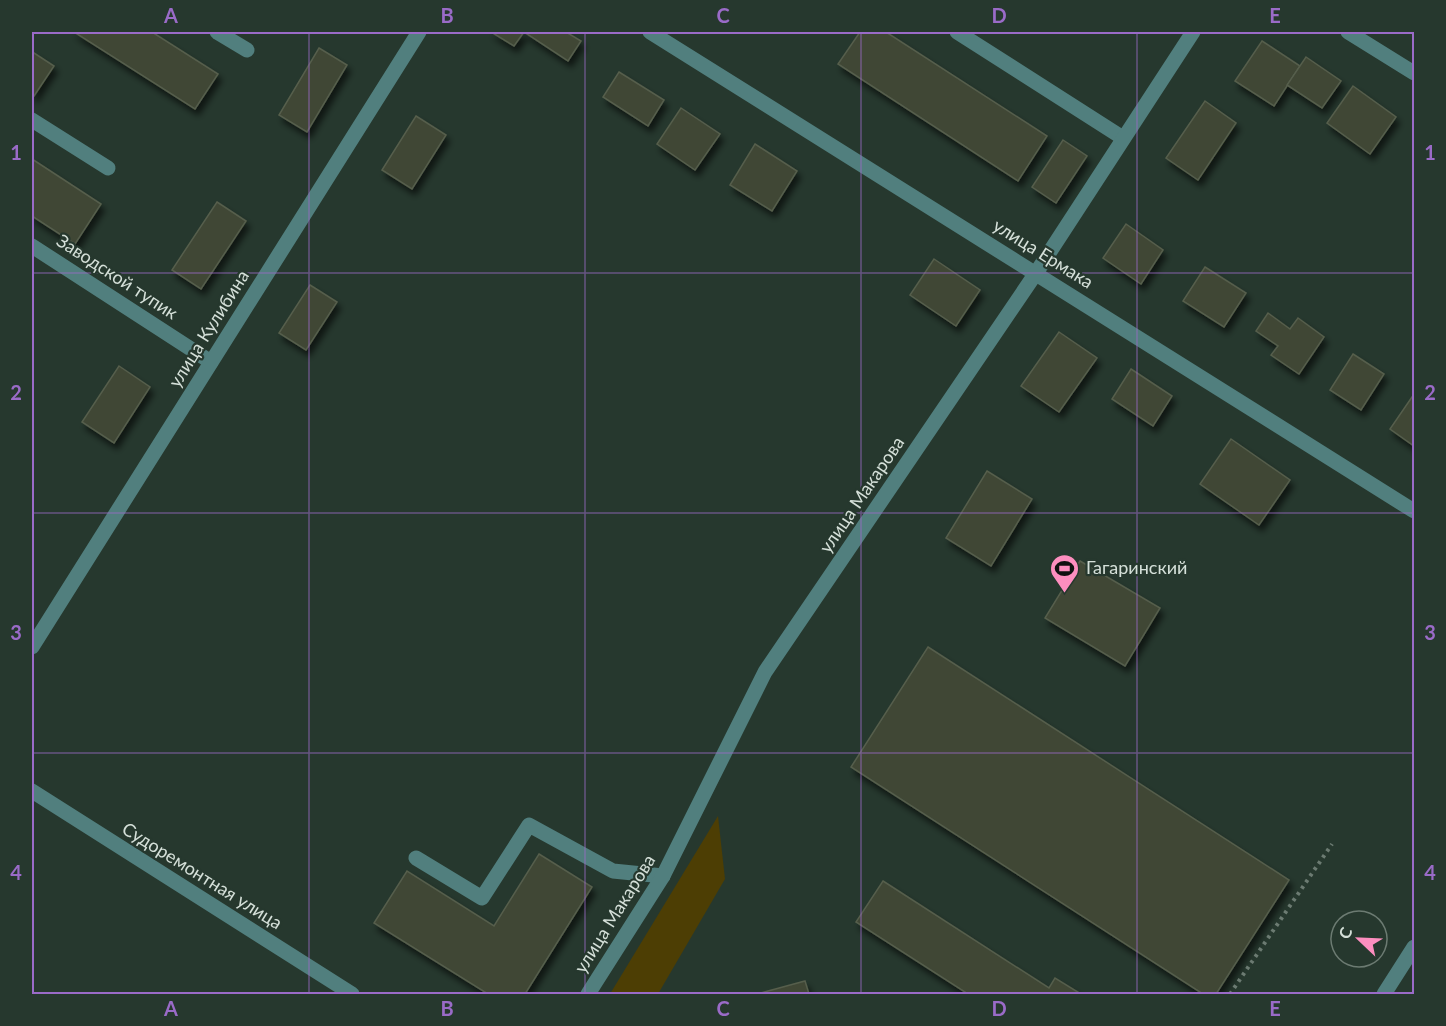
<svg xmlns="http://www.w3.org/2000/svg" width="1446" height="1026" viewBox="0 0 1446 1026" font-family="Lato,sans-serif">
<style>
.green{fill:#4d3e04}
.building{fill:#3f4736;stroke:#565e4c;stroke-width:1.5;filter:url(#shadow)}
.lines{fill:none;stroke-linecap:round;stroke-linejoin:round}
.path{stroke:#6c7b72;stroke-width:4;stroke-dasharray:3 4.5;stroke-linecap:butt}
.minor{stroke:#517f7e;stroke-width:15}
.grid{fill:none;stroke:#9a6bc8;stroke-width:1.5;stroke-opacity:0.55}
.labels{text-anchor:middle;stroke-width:4.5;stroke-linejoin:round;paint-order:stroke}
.street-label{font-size:18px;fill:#d5e0d9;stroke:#26382e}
.poi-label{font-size:18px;fill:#d5e0d9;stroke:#26382e;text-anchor:start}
.neatline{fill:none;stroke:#9a6bc8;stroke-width:2}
.grid-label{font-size:20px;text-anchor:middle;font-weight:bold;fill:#9a6bc8}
</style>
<defs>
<filter id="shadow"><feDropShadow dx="3.5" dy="6" stdDeviation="3" flood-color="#0009"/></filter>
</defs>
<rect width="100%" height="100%" fill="#26382e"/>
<polygon class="green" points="718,816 725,879 658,994 610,994"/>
<g class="building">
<polygon points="74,32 152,32 218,74 195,109"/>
<polygon points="491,32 524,32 514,46"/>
<polygon points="524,32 566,32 581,41 568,61"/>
<polygon points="860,32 886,32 1047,136 1018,181 838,64"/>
<polygon points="1262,41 1300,66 1274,106 1235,81"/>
<polygon points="319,48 347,65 307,132 279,115"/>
<polygon points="34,53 54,66 34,96 32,95 32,57"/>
<polygon points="1306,57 1341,81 1322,108 1287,85"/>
<polygon points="619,72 664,100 648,126 603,97"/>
<polygon points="1353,86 1396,117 1370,154 1327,123"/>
<polygon points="1205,101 1236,123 1198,180 1166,158"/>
<polygon points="681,108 720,134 695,170 657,144"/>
<polygon points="416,116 446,135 412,189 382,170"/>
<polygon points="1063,140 1087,156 1056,203 1032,187"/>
<polygon points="755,144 797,171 772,211 730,185"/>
<polygon points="32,159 101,204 75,244 32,216"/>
<polygon points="217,202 246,221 201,289 172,270"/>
<polygon points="1126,224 1163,250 1141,284 1103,258"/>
<polygon points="934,259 980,290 956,326 910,295"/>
<polygon points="1205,267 1246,293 1224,327 1183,301"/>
<polygon points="310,285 337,302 306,350 279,333"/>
<polygon points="1268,313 1290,329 1298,318 1324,337 1299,374 1271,355 1278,346 1256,331"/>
<polygon points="1059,332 1097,358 1059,412 1021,386"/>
<polygon points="1353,354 1384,374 1361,410 1330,390"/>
<polygon points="119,366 150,387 114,443 82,422"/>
<polygon points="1131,369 1172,396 1153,426 1112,399"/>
<polygon points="1412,397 1414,398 1414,446 1390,429"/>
<polygon points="1231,439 1290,480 1259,525 1200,484"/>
<polygon points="987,471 1032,499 991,566 946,538"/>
<polygon points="1080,561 1160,608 1125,666 1045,618"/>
<polygon points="928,647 1289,880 1216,994 1203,994 851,767"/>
<polygon points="539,854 592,887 525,994 488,994 374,923 407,871 494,926"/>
<polygon points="883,881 1049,988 1055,978 1081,994 968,994 856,922"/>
<polygon points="805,981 809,994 757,994"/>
</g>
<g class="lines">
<polyline class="path" points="1230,994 1332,844"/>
<g class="minor">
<polyline points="217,32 247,50"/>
<polyline points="650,32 1414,511"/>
<polyline points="957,32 1123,138"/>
<polyline points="1348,32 1414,73"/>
<polyline points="32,120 108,168"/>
<polyline points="32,246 211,362"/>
<polyline points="32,647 419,32"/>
<polyline points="32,791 352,994"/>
<polyline points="416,858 482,898 529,825 613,871 663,876"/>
<polyline points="588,994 663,876 765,672 1036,273 1193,32"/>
<polyline points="1384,994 1414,947"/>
</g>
</g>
<path class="grid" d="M309,32V994M585,32V994M861,32V994M1137,32V994M32,273H1414M32,513H1414M32,753H1414"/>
<defs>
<symbol id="stadium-pin" viewBox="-11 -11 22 30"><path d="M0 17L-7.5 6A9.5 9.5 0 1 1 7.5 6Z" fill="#fd8ebf" stroke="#26382e"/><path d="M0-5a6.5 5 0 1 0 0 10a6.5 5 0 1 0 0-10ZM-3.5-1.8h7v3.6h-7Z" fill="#111"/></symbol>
</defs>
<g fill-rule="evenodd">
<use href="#stadium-pin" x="1048" y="552" width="33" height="45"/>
</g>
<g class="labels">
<g class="street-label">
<text transform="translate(1043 254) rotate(32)" y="6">улица Ермака</text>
<text transform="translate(117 277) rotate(33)" y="6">Заводской тупик</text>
<text transform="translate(209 329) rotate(-58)" y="6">улица Кулибина</text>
<text transform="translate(862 495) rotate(-56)" y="6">улица Макарова</text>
<text transform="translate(202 876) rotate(32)" y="6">Судоремонтная улица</text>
<text transform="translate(615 914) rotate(-58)" y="6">улица Макарова</text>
</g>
<g class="poi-label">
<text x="1086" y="574">Гагаринский</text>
</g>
</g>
<rect width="1446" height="1026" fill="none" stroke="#26382e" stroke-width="66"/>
<g transform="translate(1359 939) rotate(293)"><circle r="28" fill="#26382e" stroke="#6c7b72" stroke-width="1.5"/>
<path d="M0-4.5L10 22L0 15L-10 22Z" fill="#fd8ebf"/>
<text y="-9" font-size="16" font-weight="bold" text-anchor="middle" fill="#d5e0d9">С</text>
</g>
<rect x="33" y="33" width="1380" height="960" class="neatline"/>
<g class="grid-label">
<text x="171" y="23">A</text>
<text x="447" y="23">B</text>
<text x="723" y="23">C</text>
<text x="999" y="23">D</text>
<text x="1275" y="23">E</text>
<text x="16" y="160">1</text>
<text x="1430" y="160">1</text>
<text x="16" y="400">2</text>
<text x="1430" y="400">2</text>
<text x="16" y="640">3</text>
<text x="1430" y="640">3</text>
<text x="16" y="880">4</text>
<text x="1430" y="880">4</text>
<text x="171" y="1016">A</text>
<text x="447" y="1016">B</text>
<text x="723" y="1016">C</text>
<text x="999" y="1016">D</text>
<text x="1275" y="1016">E</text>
</g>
</svg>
